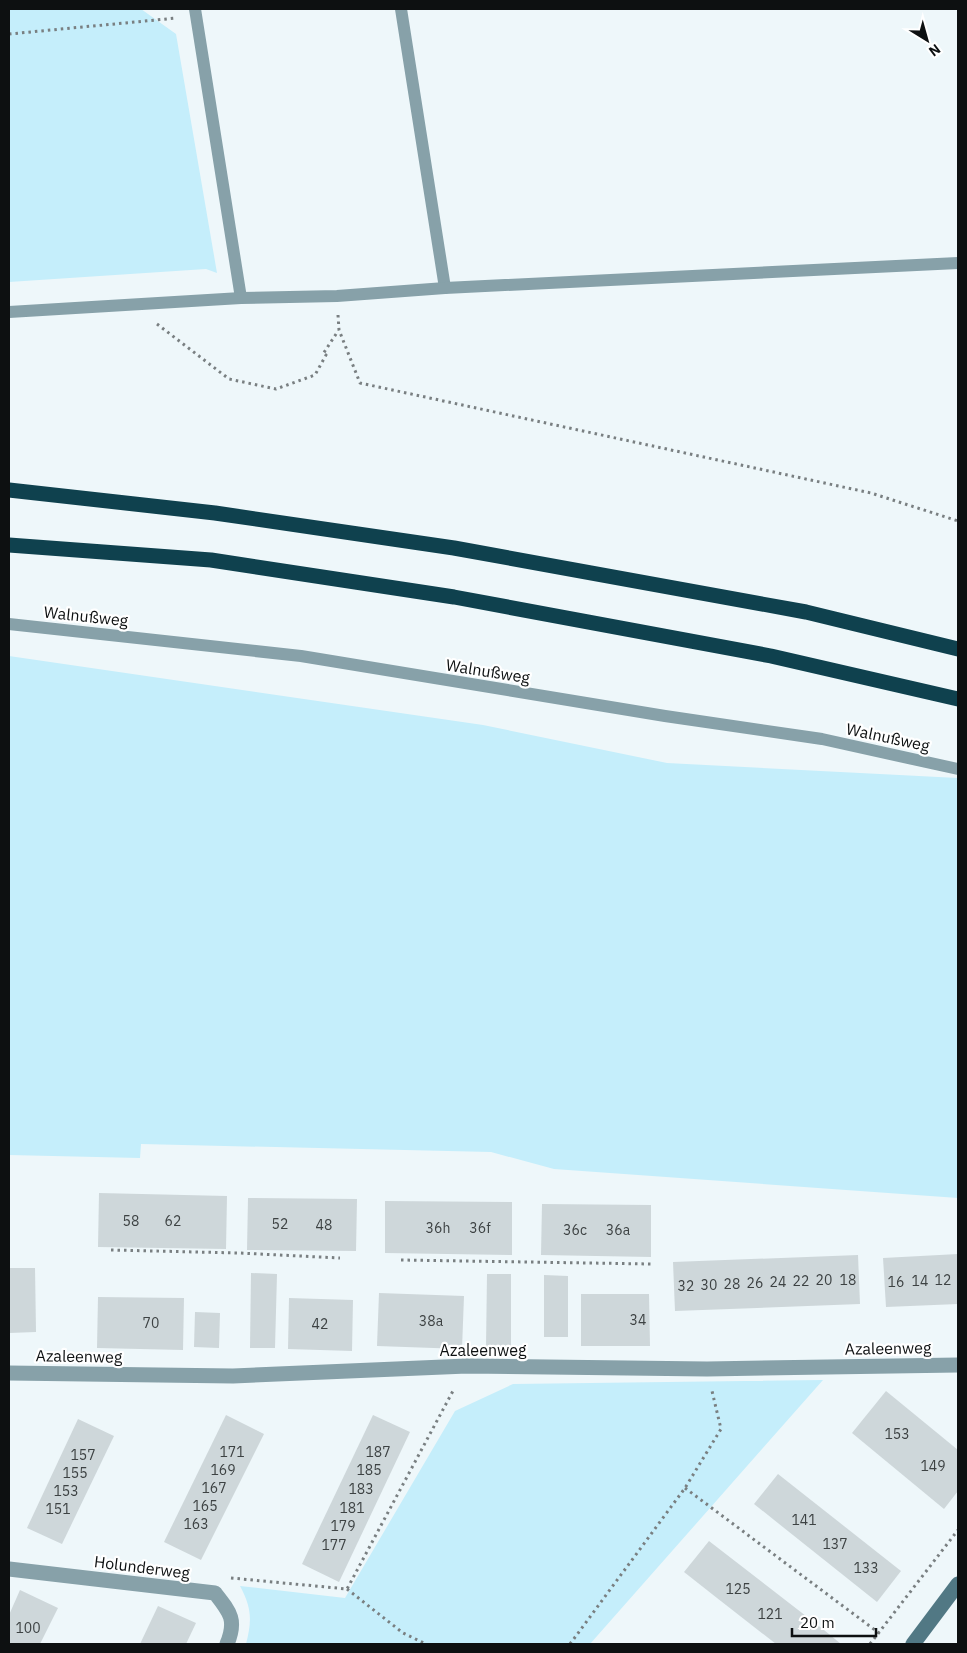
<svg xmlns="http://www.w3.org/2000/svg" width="967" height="1653" viewBox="0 0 967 1653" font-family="'IBM Plex Sans',sans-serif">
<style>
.green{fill:#c5eefb}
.building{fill:#ced7da}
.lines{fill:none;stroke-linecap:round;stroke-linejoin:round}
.path{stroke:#797f81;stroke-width:3;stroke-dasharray:2.5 4;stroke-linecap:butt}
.lane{stroke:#87a1a9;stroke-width:12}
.street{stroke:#87a1a9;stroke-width:15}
.secondary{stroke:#517884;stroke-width:15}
.highway{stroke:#0f414e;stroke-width:15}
.labels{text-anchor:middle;stroke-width:4.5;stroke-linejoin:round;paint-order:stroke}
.number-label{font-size:14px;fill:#3d4243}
.street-label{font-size:16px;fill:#0d1011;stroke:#fff}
</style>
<rect width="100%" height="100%" fill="#eef7fa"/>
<g class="green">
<polygon points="9,9 141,9 176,34 217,273 206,269 9,282"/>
<polygon points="9,656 483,725 667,763 958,778 958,1198 554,1169 491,1152 141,1144 140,1158 9,1155"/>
<path d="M823,1380L590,1644H246C252,1621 252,1608 240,1586L345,1598L455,1411L513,1384Z"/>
</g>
<g class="building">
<polygon points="99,1193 227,1196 226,1249 98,1247"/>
<polygon points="248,1198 357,1199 356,1251 247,1250"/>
<polygon points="385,1201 512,1202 512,1255 385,1253"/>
<polygon points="542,1204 651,1205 651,1257 541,1255"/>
<polygon points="958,1254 958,1304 886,1307 883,1258"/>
<polygon points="858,1255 860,1304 675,1311 673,1262"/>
<polygon points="9,1268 35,1268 36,1332 9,1333"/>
<polygon points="251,1273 277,1274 275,1348 250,1348"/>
<polygon points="487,1274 511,1274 511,1347 486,1347"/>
<polygon points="544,1275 568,1276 568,1337 544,1337"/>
<polygon points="379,1293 464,1296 462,1349 377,1346"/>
<polygon points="581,1294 649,1294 650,1346 581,1346"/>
<polygon points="98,1297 184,1298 183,1350 97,1348"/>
<polygon points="289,1298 353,1300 352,1351 288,1349"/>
<polygon points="195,1312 220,1313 219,1348 194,1347"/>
<polygon points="886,1391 958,1450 958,1491 944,1509 852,1433"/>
<polygon points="226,1415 264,1434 201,1560 164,1542"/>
<polygon points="373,1415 410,1432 339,1582 302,1564"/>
<polygon points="78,1419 114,1436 62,1544 27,1528"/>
<polygon points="778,1474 901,1571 877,1602 754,1504"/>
<polygon points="709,1541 824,1630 841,1644 776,1644 717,1598 684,1572"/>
<polygon points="20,1590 58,1608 40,1644 9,1644 9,1615"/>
<polygon points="158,1606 196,1623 186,1644 140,1644"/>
</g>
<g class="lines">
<g class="path">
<polyline points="9,34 177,18"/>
<polyline points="338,315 339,330 360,383 871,493 958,521"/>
<polyline points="157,324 229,379 276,389 315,375 326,355 323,354 338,331"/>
<polyline points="111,1250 239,1253 340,1258"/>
<polyline points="401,1260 651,1264"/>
<polyline points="685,1488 879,1633"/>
<polyline points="231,1578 347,1589 454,1389"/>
<polyline points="347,1589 403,1633 426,1644"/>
<polyline points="570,1644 685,1488 721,1429 712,1391"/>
<polyline points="870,1644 958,1530"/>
</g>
<g class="lane">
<polyline points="195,9 241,298"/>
<polyline points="401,9 445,288"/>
<polyline points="9,312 241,298 337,296 445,288 958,263"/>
<polyline points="9,624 301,656 665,716 822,739 958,769"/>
</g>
<g class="street">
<polyline points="9,1373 233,1376 467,1366 707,1369 958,1365"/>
<path d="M9,1569L215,1593C230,1612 237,1620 227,1644"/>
</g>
<polyline class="secondary" points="913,1644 958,1584"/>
<g class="highway">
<polyline points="9,490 215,513 454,548 806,612 958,649"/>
<polyline points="9,545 211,560 454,597 771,656 958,699"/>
</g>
</g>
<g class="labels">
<g class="number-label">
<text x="131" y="1226">58</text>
<text x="173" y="1226">62</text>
<text x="280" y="1229">52</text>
<text x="324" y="1230">48</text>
<text x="438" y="1233">36h</text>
<text x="480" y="1233">36f</text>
<text x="575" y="1235">36c</text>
<text x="618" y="1235">36a</text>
<text x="824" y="1285">20</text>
<text x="848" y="1285">18</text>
<text x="943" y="1285">12</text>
<text x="801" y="1286">22</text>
<text x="920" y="1286">14</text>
<text x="778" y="1287">24</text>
<text x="896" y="1287">16</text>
<text x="755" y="1288">26</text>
<text x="732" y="1289">28</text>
<text x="709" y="1290">30</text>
<text x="686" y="1291">32</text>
<text x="638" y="1325">34</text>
<text x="431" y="1326">38a</text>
<text x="151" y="1328">70</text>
<text x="320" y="1329">42</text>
<text x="897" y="1439">153</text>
<text x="232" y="1457">171</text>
<text x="378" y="1457">187</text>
<text x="83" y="1460">157</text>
<text x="933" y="1471">149</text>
<text x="223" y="1475">169</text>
<text x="369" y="1475">185</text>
<text x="75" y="1478">155</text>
<text x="214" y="1493">167</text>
<text x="361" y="1494">183</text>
<text x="66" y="1496">153</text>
<text x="205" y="1511">165</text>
<text x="352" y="1513">181</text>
<text x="58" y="1514">151</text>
<text x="804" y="1525">141</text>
<text x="196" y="1529">163</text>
<text x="343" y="1531">179</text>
<text x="835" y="1549">137</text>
<text x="334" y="1550">177</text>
<text x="866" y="1573">133</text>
<text x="738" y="1594">125</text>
<text x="770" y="1619">121</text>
<text x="28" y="1633">100</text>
</g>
<g class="street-label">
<text transform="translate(86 616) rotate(6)" y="6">Walnußweg</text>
<text transform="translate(488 671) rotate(9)" y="6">Walnußweg</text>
<text transform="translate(888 737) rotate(12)" y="6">Walnußweg</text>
<text transform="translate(888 1348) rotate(-1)" y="6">Azaleenweg</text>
<text x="483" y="1356">Azaleenweg</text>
<text transform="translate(79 1356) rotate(1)" y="6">Azaleenweg</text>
<text transform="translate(142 1567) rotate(7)" y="6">Holunderweg</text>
</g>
</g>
<rect width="967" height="1653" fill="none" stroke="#0d1011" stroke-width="20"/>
<g transform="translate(927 40) rotate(143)" stroke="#ffffff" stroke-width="4" paint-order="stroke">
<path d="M0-4L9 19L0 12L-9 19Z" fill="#0d1011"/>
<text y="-8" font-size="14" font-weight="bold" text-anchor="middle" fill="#0d1011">N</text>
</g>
<path d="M792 1628v8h84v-8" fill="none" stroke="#0d1011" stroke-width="2.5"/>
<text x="800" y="1628" font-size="15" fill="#0d1011" stroke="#ffffff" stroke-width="4" paint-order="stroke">20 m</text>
</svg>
